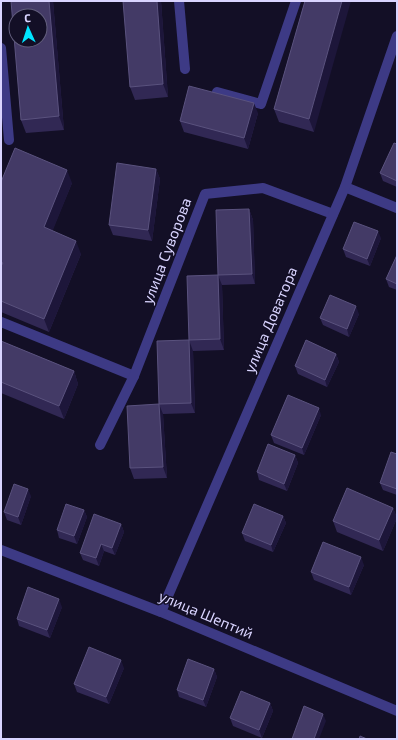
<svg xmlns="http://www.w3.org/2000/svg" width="398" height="740" viewBox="0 0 398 740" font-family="'Exo 2',sans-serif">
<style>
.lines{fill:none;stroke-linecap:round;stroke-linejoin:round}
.lane{stroke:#3d3a85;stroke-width:10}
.street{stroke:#3d3a85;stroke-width:10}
.wall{fill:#312854}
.shaded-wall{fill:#1d163a}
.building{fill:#433a66;stroke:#5a527e;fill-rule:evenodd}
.labels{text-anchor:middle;stroke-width:3;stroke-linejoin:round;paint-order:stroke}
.street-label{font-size:15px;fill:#d9d4ff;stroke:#130f26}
</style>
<rect width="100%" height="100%" fill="#130f26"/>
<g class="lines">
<g class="lane">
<polyline points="179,1 185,69"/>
<polyline points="1,48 9,140"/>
<polyline points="217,92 261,104 296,1"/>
</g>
<g class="street">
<polyline points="345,187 397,208"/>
<polyline points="1,322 134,376"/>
<polyline points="100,445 134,376 205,194 263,188 333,214"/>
<polyline points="1,550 161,612 397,711"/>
<polyline points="161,612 345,187 397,36"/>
</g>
</g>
<g class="wall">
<polygon points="53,1 64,130 26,133 21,120"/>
<polygon points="161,1 168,97 135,100 130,87"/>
<polygon points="305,1 314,132 279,122 274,109"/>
<polygon points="258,113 248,149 184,132 180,121"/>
<polygon points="397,144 397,187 383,181 380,173"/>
<polygon points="156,169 160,179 152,241 113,235 109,225"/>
<polygon points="1,182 72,183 52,231 81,254 49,332 1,312"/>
<polygon points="249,209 253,220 255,284 222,285 224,350 193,351 195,413 163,414 167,478 134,479 130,468 189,340 218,275"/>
<polygon points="381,238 370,266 346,257 343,249"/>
<polygon points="397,255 397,290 389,287 386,279"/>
<polygon points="359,314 349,337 323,325 320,318"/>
<polygon points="1,341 74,371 78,384 64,419 1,393"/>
<polygon points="336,354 339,362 327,387 298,374 295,366"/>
<polygon points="321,415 304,455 274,443 271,435"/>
<polygon points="397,454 397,495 383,490 380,483"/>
<polygon points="295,455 298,463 287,491 259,480 257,472"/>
<polygon points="31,496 21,525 7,520 4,512"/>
<polygon points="393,508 397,518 383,551 337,532 333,521"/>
<polygon points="84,510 87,517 77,544 59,538 57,530"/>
<polygon points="283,516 286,523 273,552 245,541 242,533"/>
<polygon points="121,524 124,532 115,555 104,551 99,566 83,560 80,553"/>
<polygon points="364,565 351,595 314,580 311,572"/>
<polygon points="62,607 50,638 19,626 17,619"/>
<polygon points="124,668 109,704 77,692 74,684"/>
<polygon points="214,669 217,677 206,707 179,697 177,690"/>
<polygon points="270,703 273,711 262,738 233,726 230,718"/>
</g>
<g class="shaded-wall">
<polygon points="49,1 53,1 64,130 59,116"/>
<polygon points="157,1 161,1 168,97 163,84"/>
<polygon points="342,1 351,1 314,132 309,119"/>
<polygon points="254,103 258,113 248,149 244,138"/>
<polygon points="156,169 160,179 152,241 148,230"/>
<polygon points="67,170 72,183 49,240 44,227"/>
<polygon points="249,209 253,220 255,284 252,274"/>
<polygon points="378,231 381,238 370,266 367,259"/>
<polygon points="76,241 81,254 49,332 44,319"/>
<polygon points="218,275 222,285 224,350 220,339"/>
<polygon points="356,306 359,314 349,337 347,329"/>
<polygon points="189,340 193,351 195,413 191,403"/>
<polygon points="336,354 339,362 327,387 325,380"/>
<polygon points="74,371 78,384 64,419 59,406"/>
<polygon points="159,404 163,414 167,478 163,467"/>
<polygon points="319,408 321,415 304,455 302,448"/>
<polygon points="295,455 298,463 287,491 284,484"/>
<polygon points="28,489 31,496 21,525 18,517"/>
<polygon points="393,508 397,518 383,551 379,540"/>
<polygon points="84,510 87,517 77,544 74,536"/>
<polygon points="283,516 286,523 273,552 271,545"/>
<polygon points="121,524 124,532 115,555 112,548"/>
<polygon points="101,544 104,551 99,566 96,558"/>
<polygon points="361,557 364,565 351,595 349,587"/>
<polygon points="59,599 62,607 50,638 47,630"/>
<polygon points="121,660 124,668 109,704 106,697"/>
<polygon points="214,669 217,677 206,707 203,700"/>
<polygon points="270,703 273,711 262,738 259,730"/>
<polygon points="323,714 326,721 319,739 314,739"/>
</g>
<g class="building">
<path d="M11,1H49L59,116L21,120ZM16,16H40V40H16Z"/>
<polygon points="123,1 157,1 163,84 130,87"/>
<polygon points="305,1 342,1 309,119 274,109"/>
<polygon points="189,86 254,103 244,138 180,121"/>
<polygon points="394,143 397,144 397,181 380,173"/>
<polygon points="15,148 67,170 44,227 76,241 44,319 1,301 1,266 3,263 1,262 1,182"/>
<polygon points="117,163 156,169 148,230 109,225"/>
<polygon points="249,209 252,274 218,275 216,210"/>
<polygon points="354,222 378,231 367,259 343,249"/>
<polygon points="397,255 397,284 386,279"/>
<polygon points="218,275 220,339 189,340 187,276"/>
<polygon points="330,295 356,306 347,329 320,318"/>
<polygon points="189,340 191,403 159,404 163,467 130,468 127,406 159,404 157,341"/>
<polygon points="306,340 336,354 325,380 295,366"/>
<polygon points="1,341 74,371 59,406 1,382"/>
<polygon points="288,395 319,408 302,448 271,435"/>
<polygon points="268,444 295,455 284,484 257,472"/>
<polygon points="391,452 397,454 397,489 380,483"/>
<polygon points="14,484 28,489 18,517 4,512"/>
<polygon points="347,488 393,508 379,540 333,521"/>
<polygon points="66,504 84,510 74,536 57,530"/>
<polygon points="254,504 283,516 271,545 242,533"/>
<polygon points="94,514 121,524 112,548 101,544 96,558 80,553"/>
<polygon points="323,542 361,557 349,587 311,572"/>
<polygon points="28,587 59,599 47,630 17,619"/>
<polygon points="89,647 121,660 106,697 74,684"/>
<polygon points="188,659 214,669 203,700 177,690"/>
<polygon points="241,691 270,703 259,730 230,718"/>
<polygon points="304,706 323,714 314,739 292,739"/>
<polygon points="360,736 367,739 359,739"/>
</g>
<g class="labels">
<g class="street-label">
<text transform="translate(167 251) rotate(-69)" y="5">улица Суворова</text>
<text transform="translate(271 320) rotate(-67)" y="5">улица Доватора</text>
<text transform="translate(206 615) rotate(23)" y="5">улица Шептий</text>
</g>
</g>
<rect width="398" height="740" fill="none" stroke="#d9d4ff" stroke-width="4"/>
<g transform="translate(28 28) rotate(357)"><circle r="19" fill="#130f26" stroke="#625e7d"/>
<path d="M0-3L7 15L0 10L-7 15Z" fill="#00e5ff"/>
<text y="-6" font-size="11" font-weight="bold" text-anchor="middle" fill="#d9d4ff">С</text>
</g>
</svg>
